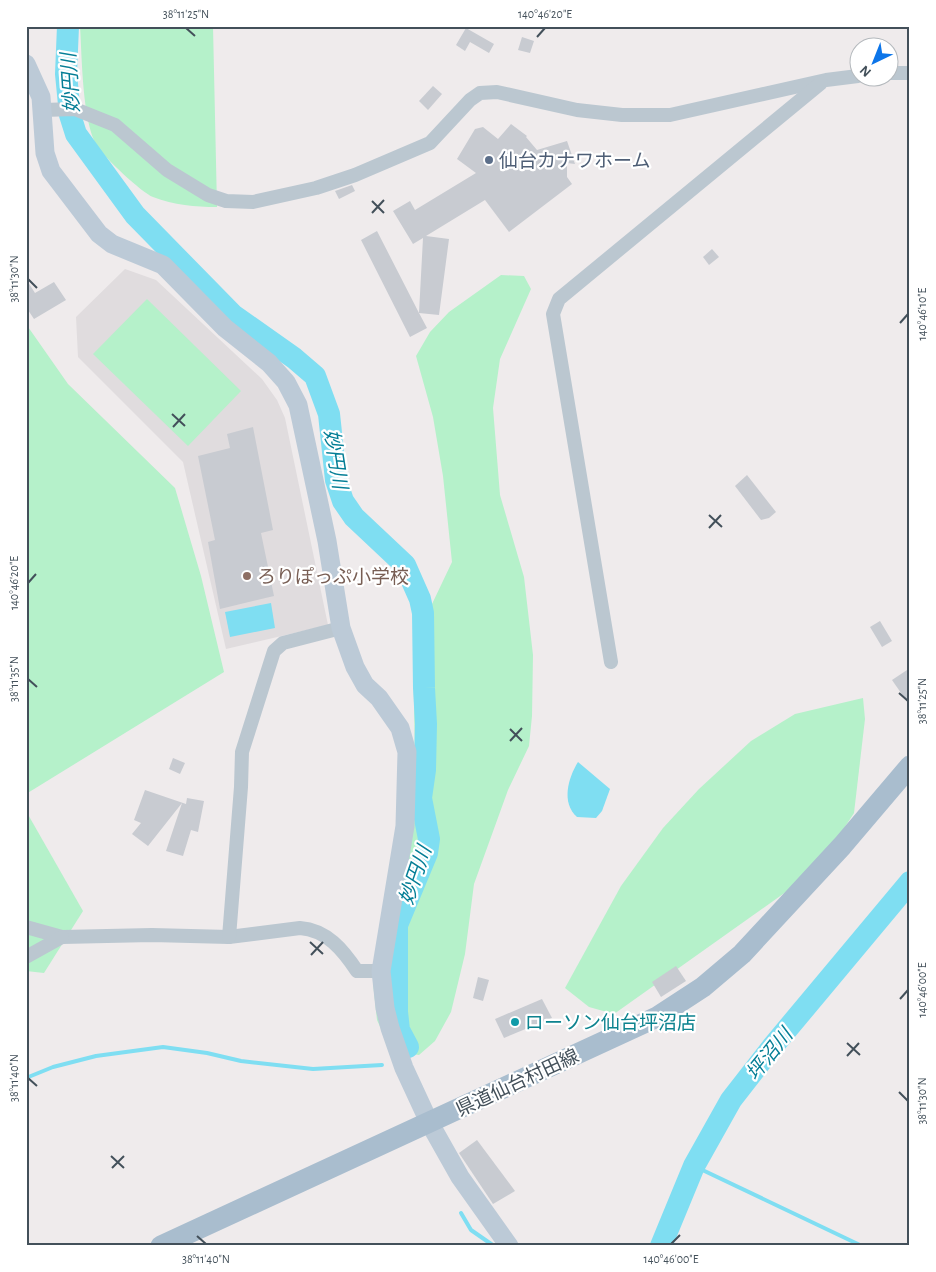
<svg xmlns="http://www.w3.org/2000/svg" width="936" height="1272" viewBox="0 0 936 1272" font-family="'Alegreya Sans','Noto Sans JP',sans-serif">
<style>
.education{fill:#e0dcde}
.green{fill:#b5f1ca}
.water{fill:#7fdef2}
.lines{fill:none;stroke-linecap:round;stroke-linejoin:round}
.stream{stroke:#7fdef2;stroke-width:4}
.river{stroke:#7fdef2;stroke-width:22}
.building{fill:#c8cbd1}
.street{stroke:#bbc7d0;stroke-width:14}
.secondary{stroke:#bccad7;stroke-width:19}
.primary{stroke:#a9bdce;stroke-width:21}
.ticks{fill:none;stroke:#43505a;stroke-width:2}
.service-dot{fill:#5c6f8a;stroke:#fff;stroke-width:2}
.education-dot{fill:#8d6e63;stroke:#fff;stroke-width:2}
.culture-dot{fill:#0f9aa8;stroke:#fff;stroke-width:2}
.labels{text-anchor:middle;stroke-width:4.5;stroke-linejoin:round;paint-order:stroke}
.service-label{font-size:19px;fill:#4e5e75;stroke:#fff;text-anchor:start}
.education-label{font-size:19px;fill:#785e54;stroke:#fff;text-anchor:start}
.culture-label{font-size:19px;fill:#0d838f;stroke:#fff;text-anchor:start}
.street-label{font-size:19px;fill:#43505a;stroke:#fff}
.water-label{font-size:20px;font-style:italic;fill:#047e96;stroke:#fff}
.neatline{fill:none;stroke:#43505a;stroke-width:2}
.ticks-label{font-size:12px;text-anchor:middle;fill:#43505a}
</style>
<rect width="100%" height="100%" fill="#efebec"/>
<polygon class="education" points="125,269 156,280 262,379 277,400 285,418 328,625 226,649 183,462 78,357 76,317"/>
<g class="green">
<path d="M80,26H213L217,207C195,207 174,205 153,197C142,193 104,157 97,146C82,122 82,56 80,26Z"/>
<polygon points="501,275 524,276 531,289 500,359 493,408 500,495 524,577 533,655 532,716 529,746 508,790 474,884 465,954 451,1012 435,1041 419,1055 391,1051 377,1020 373,983 415,762 413,644 452,562 443,476 433,417 416,356 430,332 449,312"/>
<polygon points="147,299 241,391 188,446 93,354"/>
<polygon points="26,324 68,384 175,488 201,576 224,672 26,794"/>
<polygon points="863,698 865,719 854,813 820,865 790,889 614,1014 589,1007 565,988 621,886 663,828 699,789 751,741 795,714"/>
<polygon points="26,811 83,911 44,973 26,971"/>
</g>
<g class="water">
<polygon points="271,603 275,628 230,637 225,612"/>
<path d="M578,762L610,789L602,811L596,818L577,817C561,803 568,778 578,762Z"/>
</g>
<g class="lines">
<g class="stream">
<polyline points="26,1078 53,1067 96,1056 163,1047 207,1053 241,1061 313,1069 382,1065"/>
<polyline points="694,1166 862,1246"/>
<polyline points="461,1213 471,1230 494,1246"/>
</g>
<g class="river">
<polyline points="68,26 66,74 70,115 76,134 135,215 233,315 294,358 315,376 329,414 336,480 343,501 354,517 405,565 420,599 423,613 424,688 426,724 425,770 421,798 429,839 427,853 397,925 397,1012 399,1030 408,1047"/>
<polyline points="661,1246 694,1166 731,1100 773,1046 910,882"/>
</g>
</g>
<g class="building">
<polygon points="466,28 494,44 489,53 470,42 465,51 456,45"/>
<polygon points="522,37 534,41 530,53 518,50"/>
<polygon points="433,86 442,94 428,110 419,101"/>
<polygon points="511,124 527,136 526,137 537,150 567,141 575,164 567,163 567,177 572,184 509,232 485,200 426,236 449,239 439,315 419,313 427,328 410,337 361,240 377,231 419,313 423,238 413,244 393,211 410,201 415,210 476,173 457,159 475,129 483,127 498,139"/>
<polygon points="352,185 355,191 339,199 335,191"/>
<polygon points="712,249 719,257 709,265 703,257"/>
<polygon points="26,279 35,293 54,282 66,300 34,319 26,307"/>
<polygon points="253,427 273,530 261,533 274,596 220,609 208,542 215,540 198,456 230,448 227,434"/>
<polygon points="747,475 776,512 769,518 761,520 735,486"/>
<polygon points="880,621 892,641 882,647 870,627"/>
<polygon points="910,668 910,706 892,680"/>
<polygon points="173,758 185,763 180,774 169,769"/>
<polygon points="145,790 186,804 187,798 204,801 198,832 191,830 183,856 166,851 182,803 148,846 132,834 141,823 134,820"/>
<polygon points="676,966 686,981 661,997 652,982"/>
<polygon points="478,977 489,980 483,1001 473,998"/>
<polygon points="542,999 552,1018 504,1038 495,1019"/>
<polygon points="477,1140 515,1191 493,1204 459,1153"/>
</g>
<g class="lines">
<g class="street">
<polyline points="888,73 910,73"/>
<polyline points="43,110 75,109 115,125 167,170 208,195 226,201 253,202 316,188 355,175 430,143 470,100 480,93 497,92 577,110 622,115 670,115 826,80 858,76"/>
<polyline points="611,662 553,314 559,299 821,83"/>
<path d="M26,927L62,937L152,935L229,937L300,928C327,930 343,950 357,971H381"/>
<polyline points="229,937 241,787 242,752 274,651 283,643 341,628"/>
<polyline points="26,957 62,937"/>
</g>
<polyline class="secondary" points="26,64 41,97 45,153 51,171 99,234 112,244 163,265 225,328 269,363 286,382 298,405 327,541 341,628 355,667 365,685 379,698 400,728 407,752 405,826 381,971 385,1008 390,1028 404,1068 429,1122 460,1177 509,1246"/>
<polyline class="primary" points="161,1246 657,1017 703,987 742,954 842,846 910,766"/>
</g>
<path class="ticks" d="M186,28L195,36M537,37L545,28M372,201L384,213M372,213L384,200M28,279L37,288M900,323L908,314M172,414L185,426M173,427L185,414M709,515L722,527M709,528L721,515M28,583L36,574M28,679L37,687M899,693L908,701M510,729L522,741M510,741L522,728M310,942L323,954M311,955L323,942M900,999L908,990M847,1043L860,1055M847,1056L859,1043M28,1078L37,1086M899,1092L908,1101M111,1156L124,1168M112,1168L124,1156M197,1236L206,1244M671,1244L680,1235"/>
<circle class="service-dot" cx="489" cy="160" r="5"/>
<circle class="education-dot" cx="247" cy="576" r="5"/>
<circle class="culture-dot" cx="515" cy="1022" r="5"/>
<g class="labels">
<g class="service-label">
<text x="499" y="167">仙台カナワホーム</text>
</g>
<g class="education-label">
<text x="257" y="583">ろりぽっぷ小学校</text>
</g>
<g class="culture-label">
<text x="525" y="1029">ローソン仙台坪沼店</text>
</g>
<g class="street-label">
<text transform="translate(517 1082) rotate(-25)" y="7">県道仙台村田線</text>
</g>
<g class="water-label">
<text transform="translate(70 83) rotate(-94)" y="7">妙円川</text>
<text transform="translate(336 459) rotate(81)" y="7">妙円川</text>
<text transform="translate(415 875) rotate(-71)" y="7">妙円川</text>
<text transform="translate(769 1054) rotate(-51)" y="7">坪沼川</text>
</g>
</g>
<rect width="936" height="1272" fill="none" stroke="#ffffff" stroke-width="55"/>
<g transform="translate(874 62) rotate(223)"><circle r="24" fill="#ffffff" stroke="#b4b9bd"/>
<path d="M0-4L9 19L0 12L-9 19Z" fill="#0c75e9"/>
<text y="-8" font-size="14" font-weight="bold" text-anchor="middle" fill="#43505a">N</text>
</g>
<rect x="28" y="28" width="880" height="1216" class="neatline"/>
<g class="ticks-label">
<text x="186" y="18">38°11'25"N</text>
<text x="545" y="18">140°46'20"E</text>
<text transform="translate(14 279) rotate(-90)" y="4">38°11'30"N</text>
<text transform="translate(922 314) rotate(-90)" y="4">140°46'10"E</text>
<text transform="translate(14 583) rotate(-90)" y="4">140°46'20"E</text>
<text transform="translate(14 679) rotate(-90)" y="4">38°11'35"N</text>
<text transform="translate(922 701) rotate(-90)" y="4">38°11'25"N</text>
<text transform="translate(922 990) rotate(-90)" y="4">140°46'00"E</text>
<text transform="translate(14 1078) rotate(-90)" y="4">38°11'40"N</text>
<text transform="translate(922 1101) rotate(-90)" y="4">38°11'30"N</text>
<text x="206" y="1263">38°11'40"N</text>
<text x="671" y="1263">140°46'00"E</text>
</g>
</svg>
